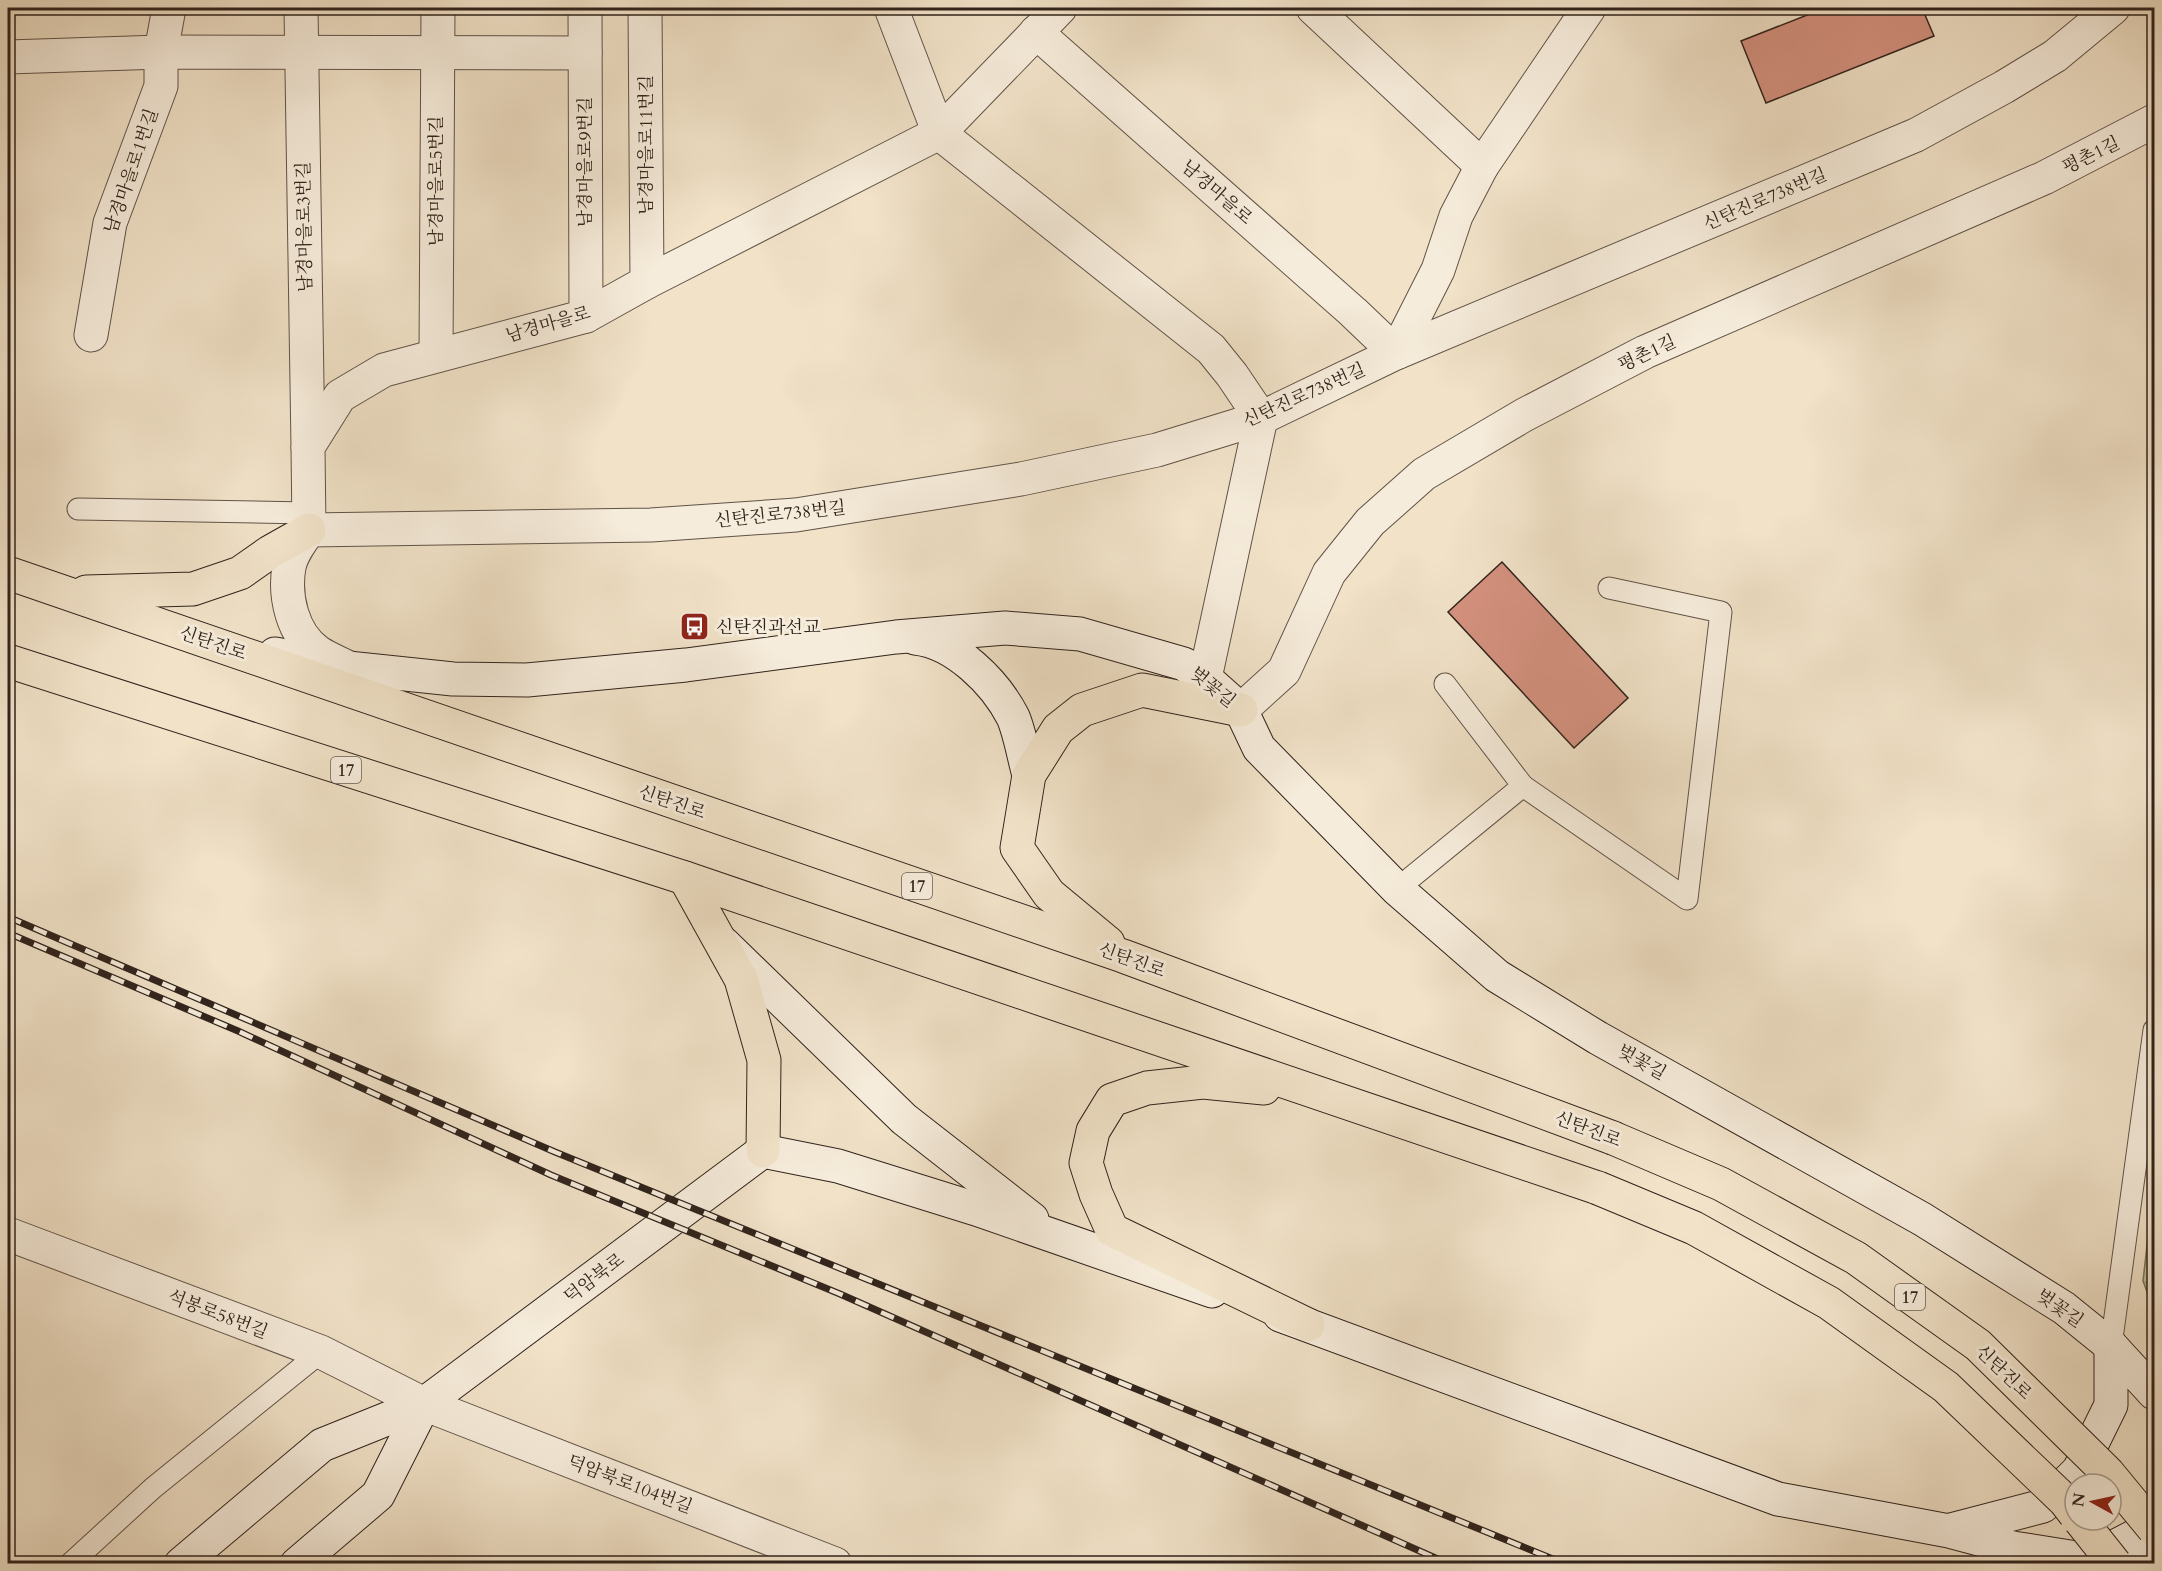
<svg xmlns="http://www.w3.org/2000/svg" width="2162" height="1571" viewBox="0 0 2162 1571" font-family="Cardo,'Noto Serif KR',serif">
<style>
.grass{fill:url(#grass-tufts);stroke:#787257;stroke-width:1.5}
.building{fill:#d4917f;stroke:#30231c;stroke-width:1.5}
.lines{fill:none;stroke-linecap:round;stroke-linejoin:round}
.lane-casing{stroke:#605347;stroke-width:23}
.street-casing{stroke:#605347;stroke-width:35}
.secondary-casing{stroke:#30231c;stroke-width:35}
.primary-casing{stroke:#30231c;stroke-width:35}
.lane{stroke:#f6ecdb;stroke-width:21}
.street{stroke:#f6ecdb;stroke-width:33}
.secondary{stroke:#f6ecdb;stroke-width:33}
.primary{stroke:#f1e2c8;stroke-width:33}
.rail-casing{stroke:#30231c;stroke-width:7}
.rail{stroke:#f6ecdb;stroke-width:4.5;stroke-dasharray:14;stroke-linecap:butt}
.primary-bridge-casing{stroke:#30231c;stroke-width:35;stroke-linecap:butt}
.primary-bridge{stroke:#f1e2c8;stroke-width:33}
.labels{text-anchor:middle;stroke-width:6;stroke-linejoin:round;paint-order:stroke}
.shield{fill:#f6ecdb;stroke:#6b5f55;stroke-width:1.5}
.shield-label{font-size:16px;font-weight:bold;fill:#30231c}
.street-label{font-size:18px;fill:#30231c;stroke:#f6ecdb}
.poi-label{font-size:18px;fill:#30231c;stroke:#f6ecdb;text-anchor:start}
</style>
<defs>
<pattern id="grass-tufts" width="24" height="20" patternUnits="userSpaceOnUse" patternTransform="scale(1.5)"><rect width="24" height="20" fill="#c1c192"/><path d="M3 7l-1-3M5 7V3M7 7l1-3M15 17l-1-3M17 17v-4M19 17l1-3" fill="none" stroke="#a6a67d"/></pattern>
</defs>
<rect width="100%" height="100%" fill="#f1e2c8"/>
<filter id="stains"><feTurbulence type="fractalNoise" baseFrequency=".00333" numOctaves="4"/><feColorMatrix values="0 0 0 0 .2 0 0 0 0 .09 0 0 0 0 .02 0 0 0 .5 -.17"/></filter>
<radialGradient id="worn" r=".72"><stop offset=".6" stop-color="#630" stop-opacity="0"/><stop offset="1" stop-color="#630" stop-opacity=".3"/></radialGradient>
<polygon class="grass" points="2154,1185 2154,1311 2143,1281"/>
<g class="building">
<polygon points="1825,8 1922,8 1934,36 1766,103 1741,41"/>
<polygon points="1502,562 1628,698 1574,748 1448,612"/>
</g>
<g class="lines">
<defs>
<g id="lane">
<polyline points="78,509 309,513"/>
<polyline points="1445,684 1523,786"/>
<polyline points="1397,889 1523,786 1687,899 1721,612 1609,588"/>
<polyline points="2111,1346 2154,1030"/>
<polyline points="70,1564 153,1488 321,1352"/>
</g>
<g id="street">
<polyline points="301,8 308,447"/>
<polyline points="585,8 586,316"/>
<polyline points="645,8 647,282"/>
<polyline points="891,8 939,133 1211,349 1232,375 1261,418 1205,678"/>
<polyline points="1313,8 1482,166"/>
<polyline points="1036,32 1353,312 1396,353 1438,270 1456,216 1482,166 1589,8"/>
<polyline points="8,57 161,52 585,53"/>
<polyline points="91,335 110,223 161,86 161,52 169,8"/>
<polyline points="436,355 438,8"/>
<polyline points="309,530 651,525 796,515 1021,479 1157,450 1261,418 1396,353 1916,135 2004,87 2055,56 2113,8"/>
<polyline points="309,530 308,447 340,396 384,370 586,316 647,282 939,133 1060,8"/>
<path d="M309,530C301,541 292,553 289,567C284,596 292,634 318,652C327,658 337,662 347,667"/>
<polyline points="1241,710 1284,671 1329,573 1370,522 1424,474 1524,415 1645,352 2044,178 2154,121"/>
<polyline points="8,1234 321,1352 424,1404 835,1564"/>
</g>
<g id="secondary">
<path d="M915,638C955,642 995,682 1013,717C1020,733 1024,758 1029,775"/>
<polyline points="275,654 348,668 453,679 527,680 686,665 896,637 1005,628 1080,634 1184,664 1205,678 1241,710 1259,748 1397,889 1497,976 1598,1038 1922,1219 2064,1308 2111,1346 2154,1393"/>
<polyline points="724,944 904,1119 1032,1219"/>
<polyline points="1280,1315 1778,1499 1949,1531 2013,1548 2089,1560 2154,1562"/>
<polyline points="1951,1530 2043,1506 2079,1470 2111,1405 2111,1346"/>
<polyline points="2091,1559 2139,1534 2154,1517"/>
<polyline points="181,1564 322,1445 424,1404 763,1151 838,1166 976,1209 1212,1291"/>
<polyline points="297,1564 378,1495 424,1404"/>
</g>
<g id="primary">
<polyline points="8,573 1123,956 1613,1138"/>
<polyline points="86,592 193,589 240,573 270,552 309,530"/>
<polyline points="8,661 685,878 1598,1188"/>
<polyline points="685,878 741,979 764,1060 763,1151"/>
<polyline points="1108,943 1049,894 1017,848 1029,775 1058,729 1082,710 1142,690 1241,710"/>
<polyline points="1264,1088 1203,1082 1147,1088 1112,1100 1093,1131 1086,1163 1096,1194 1112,1230 1308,1325"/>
</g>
</defs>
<use href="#lane" class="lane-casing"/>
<use href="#street" class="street-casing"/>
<use href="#secondary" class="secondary-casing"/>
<use href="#primary" class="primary-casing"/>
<use href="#lane" class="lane"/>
<use href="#street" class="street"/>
<use href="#secondary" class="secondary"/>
<use href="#primary" class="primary"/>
<defs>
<g id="rail">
<polyline points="8,917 555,1152 1565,1564"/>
<polyline points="8,933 238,1031 551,1175 840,1294 1449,1564"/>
</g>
</defs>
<use href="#rail" class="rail-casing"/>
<use href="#rail" class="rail"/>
<defs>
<g id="primary-bridge">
<polyline points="1613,1138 1721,1184 1856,1258 1978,1345 2108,1473 2154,1529"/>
<polyline points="1598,1188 1694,1228 1829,1303 1946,1387 2065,1501 2075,1514"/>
<polyline points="2080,1520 2115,1564"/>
</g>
</defs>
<use href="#primary-bridge" class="primary-bridge-casing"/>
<use href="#primary-bridge" class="primary-bridge"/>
</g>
<defs>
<symbol id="bus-square" viewBox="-11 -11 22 22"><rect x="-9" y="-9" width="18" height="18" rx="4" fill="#8f2418" stroke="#f6ecdb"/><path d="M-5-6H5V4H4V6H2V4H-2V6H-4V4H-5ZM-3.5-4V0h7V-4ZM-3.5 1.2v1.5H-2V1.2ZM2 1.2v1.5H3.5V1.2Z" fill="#fff"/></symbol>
</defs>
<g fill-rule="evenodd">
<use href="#bus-square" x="678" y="610" width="33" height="33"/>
</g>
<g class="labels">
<g class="shield">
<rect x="331" y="757" width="30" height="26" rx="4.5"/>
<rect x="902" y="873" width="30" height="26" rx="4.5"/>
<rect x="1895" y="1284" width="30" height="26" rx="4.5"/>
</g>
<g class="shield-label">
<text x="346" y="776">17</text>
<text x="917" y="892">17</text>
<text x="1910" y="1303">17</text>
</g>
<g class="street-label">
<text transform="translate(646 145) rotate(-90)" y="6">남경마을로11번길</text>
<text transform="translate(2091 155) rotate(-26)" y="6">평촌1길</text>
<text transform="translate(585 162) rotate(-90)" y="6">남경마을로9번길</text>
<text transform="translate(131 171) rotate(-71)" y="6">남경마을로1번길</text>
<text transform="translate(436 181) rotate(-90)" y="6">남경마을로5번길</text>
<text transform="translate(1217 192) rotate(41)" y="6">남경마을로</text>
<text transform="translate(1765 199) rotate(-23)" y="6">신탄진로738번길</text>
<text transform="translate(304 227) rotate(-91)" y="6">남경마을로3번길</text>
<text transform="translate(548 324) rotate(-16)" y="6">남경마을로</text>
<text transform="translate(1647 353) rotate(-25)" y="6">평촌1길</text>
<text transform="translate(1304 395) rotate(-24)" y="6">신탄진로738번길</text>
<text transform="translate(780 514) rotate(-6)" y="6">신탄진로738번길</text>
<text transform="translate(213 643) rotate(19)" y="6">신탄진로</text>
<text transform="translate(1213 687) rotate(39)" y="6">벚꽃길</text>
<text transform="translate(672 802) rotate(19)" y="6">신탄진로</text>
<text transform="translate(1132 960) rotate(20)" y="6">신탄진로</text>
<text transform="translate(1642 1062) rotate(29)" y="6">벚꽃길</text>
<text transform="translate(1588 1129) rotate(21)" y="6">신탄진로</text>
<text transform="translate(594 1278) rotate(-37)" y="6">덕암북로</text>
<text transform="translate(2060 1308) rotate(35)" y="6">벚꽃길</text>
<text transform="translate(218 1314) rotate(21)" y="6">석봉로58번길</text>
<text transform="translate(2004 1372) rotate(44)" y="6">신탄진로</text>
<text transform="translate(630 1484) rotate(21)" y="6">덕암북로104번길</text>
</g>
<g class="poi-label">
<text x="716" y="633">신탄진과선교</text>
</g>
</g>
<rect width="2162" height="1571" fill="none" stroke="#f1e2c8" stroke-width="30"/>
<rect x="9" y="9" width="2144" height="1553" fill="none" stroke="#30231c" stroke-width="3"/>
<rect x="15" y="15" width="2132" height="1541" fill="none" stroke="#30231c" stroke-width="1.5"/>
<g transform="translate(2093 1502) rotate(278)"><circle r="28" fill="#f6ecdb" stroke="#a79c8f" stroke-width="1.5"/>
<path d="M0-4.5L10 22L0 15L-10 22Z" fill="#8f2418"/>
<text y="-9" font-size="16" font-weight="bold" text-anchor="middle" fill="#30231c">N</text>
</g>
<rect width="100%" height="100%" filter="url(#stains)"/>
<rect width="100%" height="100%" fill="url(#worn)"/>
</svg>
